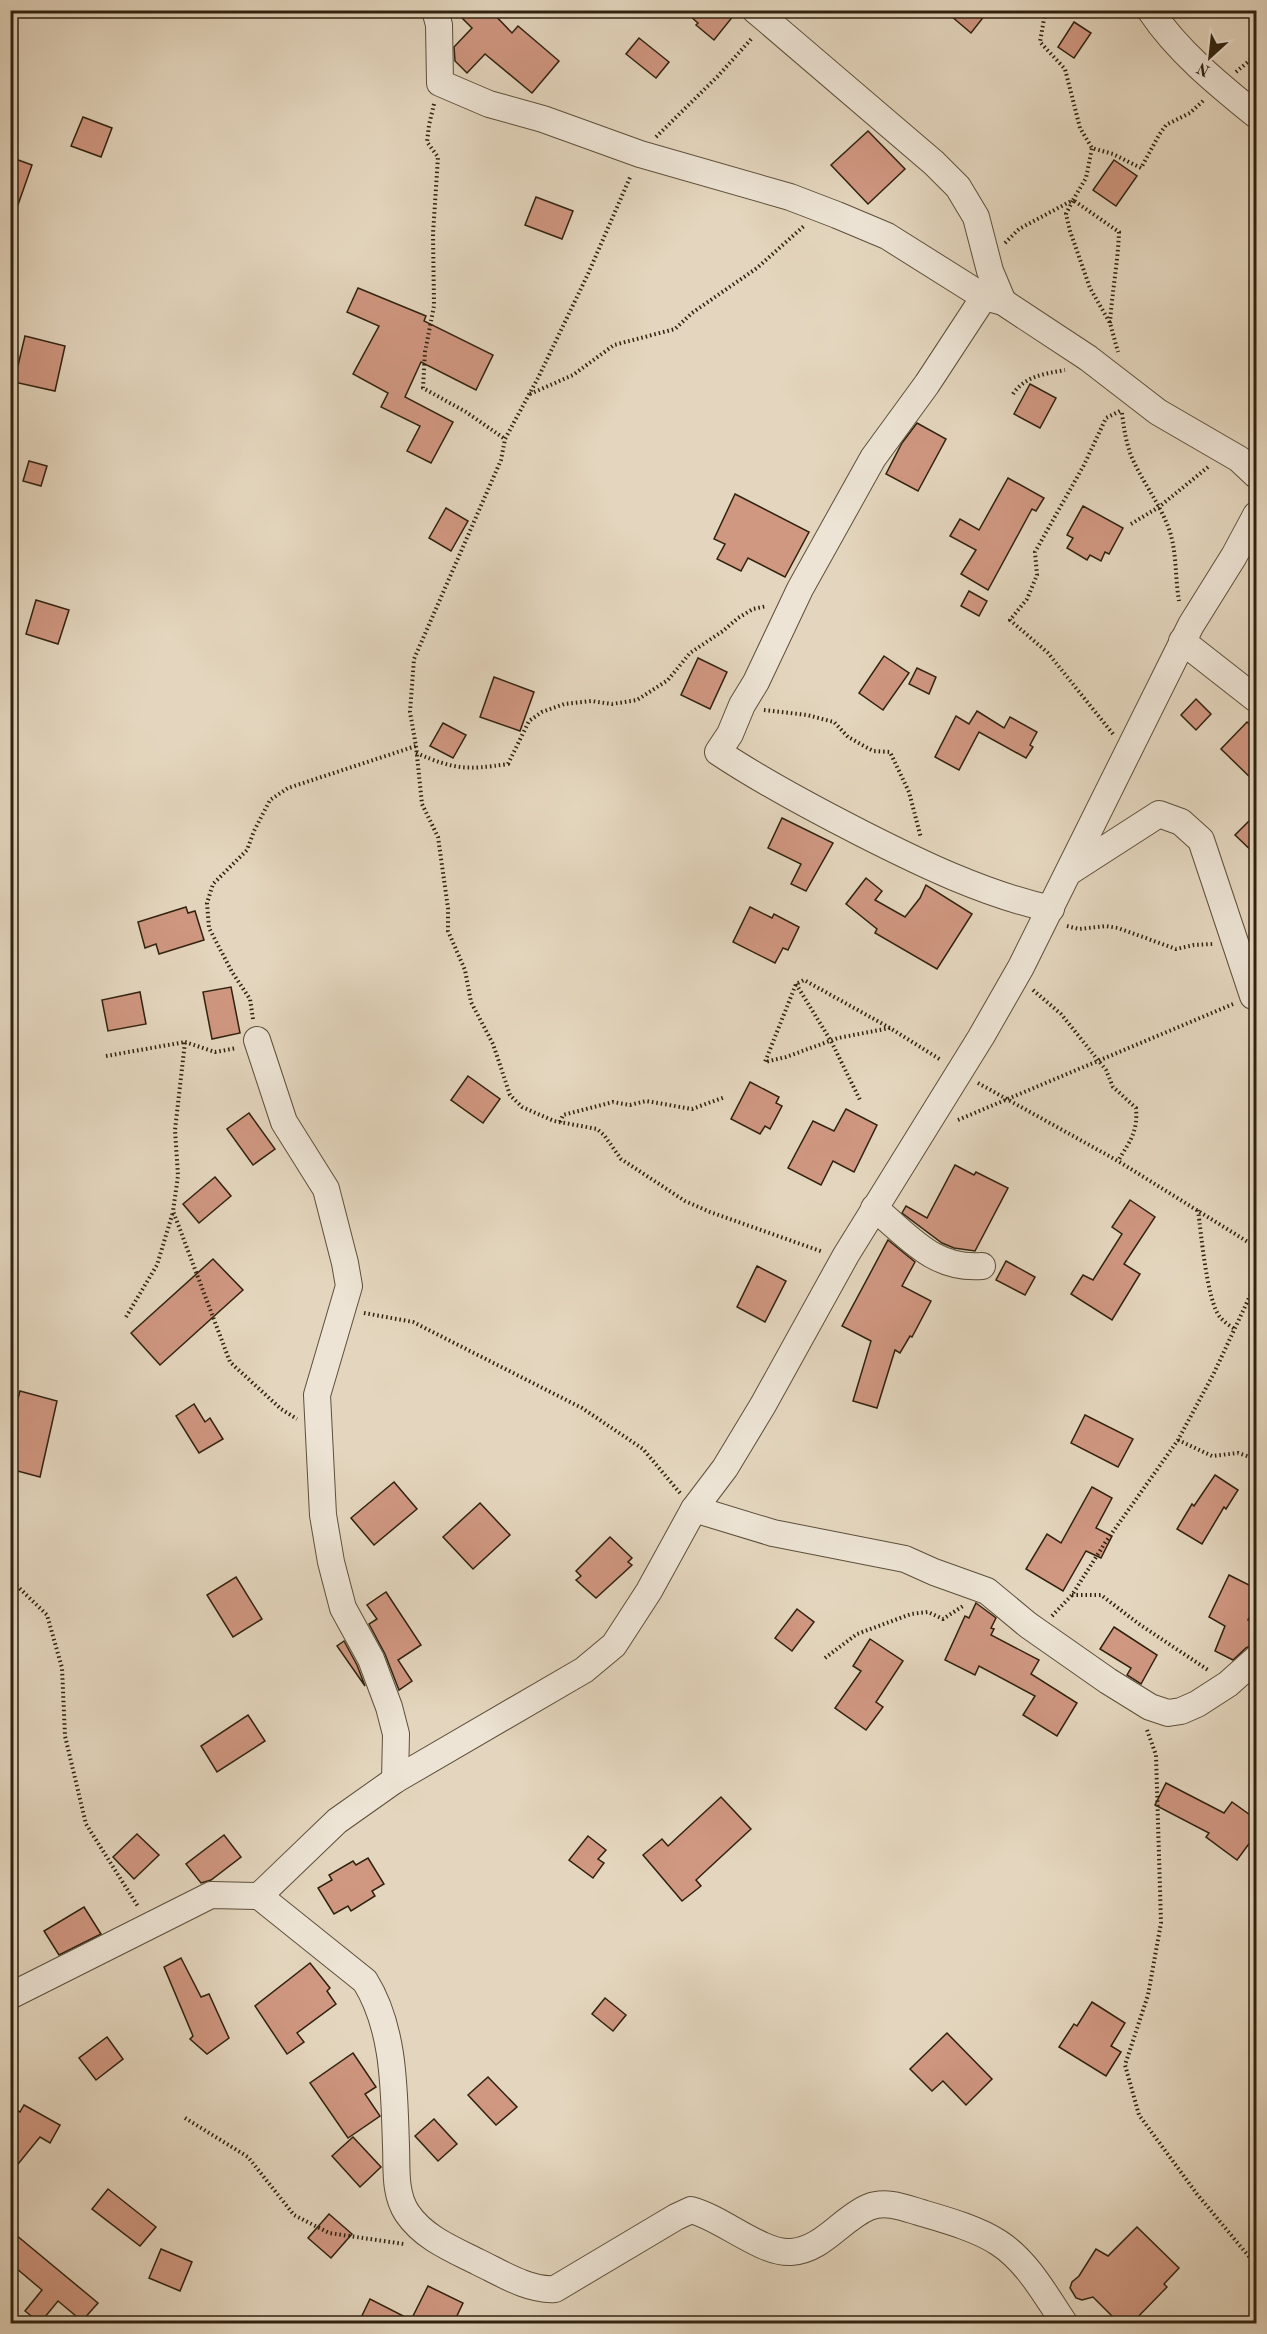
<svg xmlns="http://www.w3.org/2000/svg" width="1267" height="2334" viewBox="0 0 1267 2334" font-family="'Old Standard TT',serif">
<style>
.building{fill:#d09781;stroke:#30220f;stroke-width:1.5}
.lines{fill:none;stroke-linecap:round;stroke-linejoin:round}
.minor-casing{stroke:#5d4f3b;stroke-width:28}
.path{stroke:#30220f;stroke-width:4;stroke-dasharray:1.5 3;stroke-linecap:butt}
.minor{stroke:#ede4d5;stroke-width:26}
</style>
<rect width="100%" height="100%" fill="#e4d6be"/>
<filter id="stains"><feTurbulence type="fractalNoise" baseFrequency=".00333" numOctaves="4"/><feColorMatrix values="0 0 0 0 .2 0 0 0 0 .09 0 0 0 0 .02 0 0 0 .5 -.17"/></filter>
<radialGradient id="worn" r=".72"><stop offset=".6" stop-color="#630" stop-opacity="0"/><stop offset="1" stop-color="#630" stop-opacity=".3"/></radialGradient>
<g class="building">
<polygon points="454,10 490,10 512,33 518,26 559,61 532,93 485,54 467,73 455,61 454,47 472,28"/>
<polygon points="683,10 738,10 714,40 696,25 698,23"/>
<polygon points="944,10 989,10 971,33"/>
<polygon points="1074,22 1091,33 1074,58 1058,47"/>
<polygon points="639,38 669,62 656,78 626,54"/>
<polygon points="83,117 112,128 101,157 71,146"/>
<polygon points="868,131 905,169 868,204 831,165"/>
<polygon points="10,157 32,165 13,219 10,219"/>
<polygon points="1114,160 1137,176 1116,206 1093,190"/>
<polygon points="536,197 573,211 562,239 525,225"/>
<polygon points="358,288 426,316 424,321 493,355 476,390 421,362 405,397 453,422 431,463 407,451 420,426 381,407 388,393 353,374 379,326 347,312"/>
<polygon points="25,336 65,346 55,391 14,382"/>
<polygon points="1030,384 1056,398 1040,428 1014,414"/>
<polygon points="917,423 946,439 918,491 886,474 902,443"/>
<polygon points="29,461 47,466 41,486 23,481"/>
<polygon points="1008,478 1044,498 1036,511 1032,509 988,590 961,574 976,550 950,536 960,519 979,530"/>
<polygon points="735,494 809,532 785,577 748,558 741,571 717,559 725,544 714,539"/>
<polygon points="1083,506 1123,528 1109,554 1105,552 1101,561 1090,555 1087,560 1067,548 1073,538 1067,535"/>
<polygon points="446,508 468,521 451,551 429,538"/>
<polygon points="969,591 987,601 979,616 961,606"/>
<polygon points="36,600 69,610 58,644 26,634"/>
<polygon points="884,656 909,673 883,710 859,693"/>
<polygon points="698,658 727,672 710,709 681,695"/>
<polygon points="917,668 936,677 929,694 909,684"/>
<polygon points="494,677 534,692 520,731 480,717"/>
<polygon points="1196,699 1211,714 1196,730 1181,715"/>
<polygon points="977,711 1004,728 1010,717 1037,732 1030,745 1033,747 1026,758 979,732 959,770 935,757 956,716 969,724"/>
<polygon points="1247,722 1257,731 1257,784 1221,749"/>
<polygon points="443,723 466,735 453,758 430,746"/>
<polygon points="1257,813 1257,856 1235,835"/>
<polygon points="782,818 833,843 806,891 791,884 801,864 768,848"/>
<polygon points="866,878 882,891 875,900 905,917 920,898 926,885 972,914 937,969 875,933 877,929 846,904"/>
<polygon points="186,907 188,913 195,911 204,940 159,954 156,944 145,948 138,922"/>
<polygon points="750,907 772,918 774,914 799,927 788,950 783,948 775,963 733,942"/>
<polygon points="231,987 240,1033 212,1039 203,992"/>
<polygon points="140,992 146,1024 108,1031 102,1000"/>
<polygon points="468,1076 500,1099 483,1123 451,1100"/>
<polygon points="750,1082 779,1097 776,1103 782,1106 770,1129 765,1126 760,1134 731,1119"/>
<polygon points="846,1109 877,1125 854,1172 833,1161 821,1185 788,1168 813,1121 834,1131"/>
<polygon points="249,1113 275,1149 253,1165 227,1129"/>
<polygon points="955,1165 974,1175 976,1172 1008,1188 975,1251 954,1248 942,1243 902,1213 906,1206 927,1218"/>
<polygon points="215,1177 231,1196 199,1223 183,1204"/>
<polygon points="1130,1200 1155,1217 1124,1264 1140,1274 1112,1320 1071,1294 1083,1275 1093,1280 1122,1234 1112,1227"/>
<polygon points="888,1240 915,1262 902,1286 931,1301 912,1337 910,1336 900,1353 895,1350 877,1408 853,1401 871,1341 842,1326"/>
<polygon points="213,1259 243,1290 160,1365 131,1333"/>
<polygon points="1006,1261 1035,1277 1025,1295 996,1280"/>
<polygon points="757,1266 786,1281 765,1322 737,1307"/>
<polygon points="20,1391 57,1401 40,1477 10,1469 10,1428"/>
<polygon points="194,1404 205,1422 210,1418 223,1439 199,1453 176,1416"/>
<polygon points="1085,1415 1133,1439 1118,1467 1071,1443"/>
<polygon points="1215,1475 1238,1490 1226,1509 1224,1507 1202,1544 1177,1529 1192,1504 1194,1506"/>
<polygon points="394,1482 417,1509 374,1545 351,1518"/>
<polygon points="1092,1487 1112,1498 1096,1528 1112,1536 1101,1558 1086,1551 1063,1591 1026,1569 1047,1534 1061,1543"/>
<polygon points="480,1503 510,1535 473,1569 443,1537"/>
<polygon points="610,1537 632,1558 628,1562 632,1565 596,1598 576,1580 581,1576 576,1571"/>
<polygon points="1229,1575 1257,1589 1257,1602 1248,1620 1257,1624 1257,1641 1255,1644 1246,1648 1233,1660 1215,1651 1225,1626 1209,1617"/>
<polygon points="236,1577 262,1619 233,1637 207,1595"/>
<polygon points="386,1592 421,1645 398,1660 412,1681 399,1690 385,1654 369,1624 377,1619 367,1605"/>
<polygon points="976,1603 996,1618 991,1628 994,1629 991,1635 1039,1660 1031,1674 1077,1703 1057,1736 1023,1715 1035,1696 979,1666 975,1675 945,1660 965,1616 969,1618"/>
<polygon points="797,1609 814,1622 792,1651 775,1638"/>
<polygon points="1114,1627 1157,1655 1141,1684 1127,1675 1131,1668 1100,1649"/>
<polygon points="870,1639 903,1661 876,1702 883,1707 866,1730 835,1708 861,1671 853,1666"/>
<polygon points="344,1641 357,1665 365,1686 337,1646"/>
<polygon points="248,1715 265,1741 217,1772 201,1746"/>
<polygon points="1166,1783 1224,1813 1232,1802 1257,1820 1257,1833 1237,1860 1206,1837 1209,1833 1155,1805"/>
<polygon points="721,1797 751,1829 696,1880 701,1886 682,1901 643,1855 662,1839 668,1846"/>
<polygon points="137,1834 159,1855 134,1879 113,1857"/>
<polygon points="224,1835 241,1857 211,1880 201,1883 186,1864"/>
<polygon points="588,1836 606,1850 598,1859 604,1863 593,1878 569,1860"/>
<polygon points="368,1858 384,1884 372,1891 375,1896 351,1911 348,1906 334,1914 318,1888 332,1880 329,1875 353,1861 356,1865"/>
<polygon points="84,1907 101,1934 59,1955 44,1931"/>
<polygon points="181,1958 201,1997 209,1994 229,2038 207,2054 190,2039 193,2036 164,1967"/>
<polygon points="310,1963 330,1988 327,1991 336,2004 297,2033 304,2042 287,2054 255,2006"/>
<polygon points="605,1998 626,2015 613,2031 592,2014"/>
<polygon points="1092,2002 1125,2023 1111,2046 1121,2052 1106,2076 1059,2047 1074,2024 1077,2026"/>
<polygon points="947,2033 992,2079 966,2105 943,2081 932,2091 910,2069"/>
<polygon points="107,2037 123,2059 96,2080 79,2058"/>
<polygon points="353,2053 376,2087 365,2094 380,2116 348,2138 310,2083"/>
<polygon points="488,2077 517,2107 496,2125 468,2095"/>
<polygon points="24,2105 60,2125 50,2143 40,2137 10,2174 10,2106 20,2112"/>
<polygon points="434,2119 457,2144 438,2161 415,2136"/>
<polygon points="353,2137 381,2167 360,2187 332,2156"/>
<polygon points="108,2189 156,2227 140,2246 92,2209"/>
<polygon points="329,2214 352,2234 331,2258 308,2238"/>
<polygon points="1137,2227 1179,2268 1164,2284 1167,2287 1131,2324 1120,2324 1093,2297 1082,2300 1076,2298 1070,2288 1072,2282 1079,2276 1096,2249 1108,2256"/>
<polygon points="10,2230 98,2303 82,2321 58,2301 40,2323 25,2311 42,2290 10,2263"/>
<polygon points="161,2249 192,2262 180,2291 149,2278"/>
<polygon points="428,2286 463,2303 453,2324 358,2324 370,2299 411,2320"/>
</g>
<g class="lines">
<defs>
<g id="minor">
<polyline points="435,10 439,25 440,83 489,104 543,119 640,154 790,197 837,215 887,236 984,297 1003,302 1088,358 1158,412 1239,459 1256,475"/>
<polyline points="755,10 934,163 958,187 976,217 990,271 1003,302"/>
<path d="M1150,10C1177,51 1219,85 1256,115"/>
<path d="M984,297L927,384L873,458L800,589L756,682L742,705L730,734L718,752C763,782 812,808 861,833C922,864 984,894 1051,909"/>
<polyline points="1182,641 1256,699"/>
<polyline points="1069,872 1159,814 1181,822 1201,840 1253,996 1256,997"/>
<polyline points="257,1040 284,1122 326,1189 345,1263 349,1286 317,1395 323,1515 331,1562 343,1608 371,1659 389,1707 396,1734 395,1780"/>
<path d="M874,1208C909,1236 933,1270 982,1266"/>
<polyline points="694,1509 773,1533 905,1559 934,1572 987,1591 1028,1625 1108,1681 1150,1707 1168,1713 1181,1711 1197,1704 1228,1684 1256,1659"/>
<path d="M259,1896L365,1981C395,2029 394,2091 396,2146C397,2168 394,2193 407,2213C424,2238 452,2249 478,2262C501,2273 529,2291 555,2289L676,2217L691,2210C722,2218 762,2254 791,2252C823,2250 842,2218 869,2207C886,2200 905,2208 922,2213C946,2220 978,2229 999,2243C1028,2262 1046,2296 1065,2324"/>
<polyline points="10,1996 211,1895 259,1896 337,1821 395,1780 584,1670 614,1645 649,1591 694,1509 725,1468 763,1405 846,1255 981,1037 1021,967 1191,625 1234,556 1256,515"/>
</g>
</defs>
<use href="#minor" class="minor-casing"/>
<g class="path">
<polyline points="1049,10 1045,13 1040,42 1065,69 1080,128 1092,148 1113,154 1141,168 1159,135 1166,125 1190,113 1204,100"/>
<polyline points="1236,72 1256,55"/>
<polyline points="434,104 429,125 427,142 438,157 433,234 434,306 425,352 423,388 466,412 505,439"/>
<polyline points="656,137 718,76 753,37"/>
<polyline points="1005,243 1019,229 1073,200 1086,178 1092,148"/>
<path d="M1110,323C1112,292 1118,262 1119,232L1073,200L1066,214L1070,231L1090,288L1110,323L1118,352"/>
<polyline points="530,394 573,375 614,345 675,329 692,313 757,268 804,226"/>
<path d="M1013,394C1025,376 1044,374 1065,370"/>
<path d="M1122,413C1124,429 1126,443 1132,458C1143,483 1161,505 1170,532C1177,555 1175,578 1179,601"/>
<polyline points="1131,524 1159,507 1208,467"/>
<polyline points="764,710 807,715 834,722 848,737 873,751 890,752 909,792 921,838"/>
<polyline points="1113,734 1048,653 1010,620 1027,599 1037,575 1035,552 1084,465 1106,418 1120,411"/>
<polyline points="416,746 422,804 438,837 448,908 448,931 465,970 471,1002 493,1044 510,1095 522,1107 554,1121 597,1129 604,1135 621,1159 685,1201 710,1212 823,1252"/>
<path d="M416,753C456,770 466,770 508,764L529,721L542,712L564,704L591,701L612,704L637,700L668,680L690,653L723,631L738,618L753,609L767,606"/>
<polyline points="1067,926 1079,929 1106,926 1118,928 1176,949 1194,945 1213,944"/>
<polyline points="796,984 831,1041 861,1102"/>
<path d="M1033,990L1061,1014L1106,1070L1113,1087L1136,1108C1138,1132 1130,1141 1118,1161"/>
<polyline points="253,1019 250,999 232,972 209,928 207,903 213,884 247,850 254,831 270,800 288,788 416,746 410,712 414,659 501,460 505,439 539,376 588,274 631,175"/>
<polyline points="890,1028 838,1038 786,1057 765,1062 796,984 804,980 890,1028 941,1060"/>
<polyline points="185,1042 215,1052 237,1048"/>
<polyline points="106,1056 185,1042 175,1130 178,1176 173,1211 230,1362 281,1409 297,1419"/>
<polyline points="978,1083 1118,1161 1256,1247"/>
<polyline points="958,1120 1233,1004"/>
<polyline points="560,1122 563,1115 613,1102 630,1105 646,1101 692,1109 725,1097"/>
<path d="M1198,1210C1201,1232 1207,1302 1220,1317C1224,1322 1230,1326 1235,1329"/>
<polyline points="364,1313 413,1322 582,1408 643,1449 680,1493"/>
<polyline points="126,1317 157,1265 173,1212"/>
<polyline points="1178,1440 1212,1456 1238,1453 1256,1459"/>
<polyline points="10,1579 47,1615 62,1668 65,1736 86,1824 139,1908"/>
<polyline points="1072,1595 1101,1595 1139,1624 1208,1670"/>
<polyline points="1052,1616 1072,1595 1105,1543 1178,1440 1214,1373 1256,1283"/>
<polyline points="825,1658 857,1634 911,1614 928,1612 943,1619 963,1606"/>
<polyline points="1147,1730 1156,1755 1161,1923 1148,1995 1125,2065 1139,2115 1197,2194 1256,2265"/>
<polyline points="185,2118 248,2157 294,2215 329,2233 404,2244"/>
</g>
<use href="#minor" class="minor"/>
</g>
<rect width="1267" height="2334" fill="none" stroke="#e4d6be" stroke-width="36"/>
<rect x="12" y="12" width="1243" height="2310" fill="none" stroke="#30220f" stroke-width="3"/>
<rect x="18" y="18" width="1231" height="2298" fill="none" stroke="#30220f" stroke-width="1.5"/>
<g transform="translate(1210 57) rotate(207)" stroke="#ede4d5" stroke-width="4.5" paint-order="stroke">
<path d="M0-4.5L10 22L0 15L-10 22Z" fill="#30220f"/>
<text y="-9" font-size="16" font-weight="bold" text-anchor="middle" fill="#30220f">N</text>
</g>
<rect width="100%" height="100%" filter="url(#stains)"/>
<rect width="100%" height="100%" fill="url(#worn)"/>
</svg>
